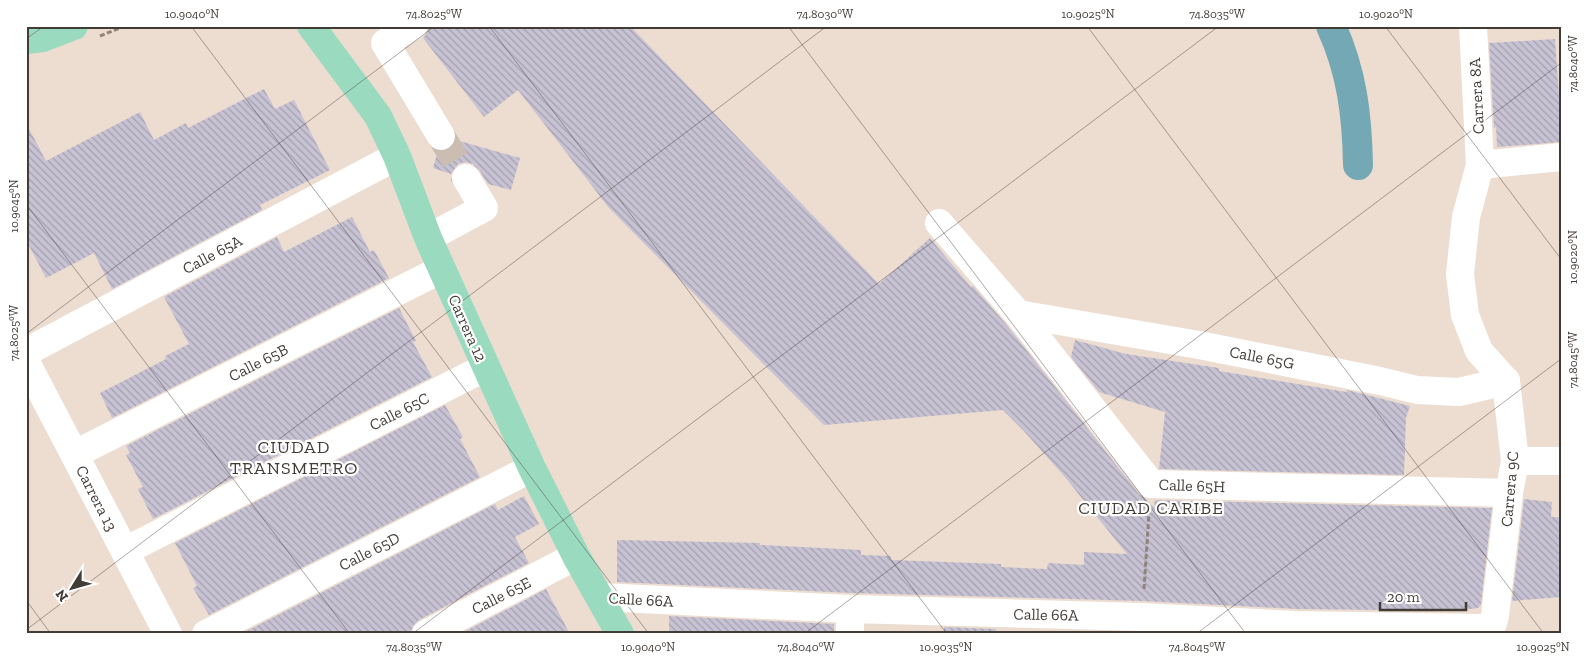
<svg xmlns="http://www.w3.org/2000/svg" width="1587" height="660" viewBox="0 0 1587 660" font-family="'Zilla Slab',serif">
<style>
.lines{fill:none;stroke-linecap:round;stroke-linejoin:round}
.canal{stroke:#75a8b5;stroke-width:30}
.building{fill:url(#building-back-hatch)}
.minor-tunnel{stroke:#cbbdb1;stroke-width:28;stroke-dasharray:28 14;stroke-linecap:butt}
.path{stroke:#8f847c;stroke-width:3;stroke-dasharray:5 2.5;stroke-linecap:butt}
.minor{stroke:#fff;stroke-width:28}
.major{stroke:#9adbc0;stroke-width:28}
.ticks{fill:none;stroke:#423c37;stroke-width:1;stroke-opacity:0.45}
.labels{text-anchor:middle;stroke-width:4.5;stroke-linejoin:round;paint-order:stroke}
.street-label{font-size:16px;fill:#423c37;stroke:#fff}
.neighbourhood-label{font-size:18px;letter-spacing:1px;fill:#423c37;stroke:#fff}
.neatline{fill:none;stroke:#423c37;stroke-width:2}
.ticks-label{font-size:12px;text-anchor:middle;fill:#423c37}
</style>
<defs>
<pattern id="building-back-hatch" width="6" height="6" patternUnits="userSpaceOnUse" patternTransform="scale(1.25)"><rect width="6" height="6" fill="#c8c3d4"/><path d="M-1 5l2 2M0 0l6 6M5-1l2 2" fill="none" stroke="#a4a0ad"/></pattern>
</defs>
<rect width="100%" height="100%" fill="#edddd0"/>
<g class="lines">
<path class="canal" d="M1331,26C1352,72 1357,115 1358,165"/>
</g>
<g class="building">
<polygon points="429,26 630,26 879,284 930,238 971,287 973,286 1006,324 1139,494 1146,499 1154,508 1155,500 1492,508 1481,604 1478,608 1454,611 1297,609 1142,601 851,593 617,582 617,540 760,543 760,545 861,550 861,555 891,556 891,560 972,563 1001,564 1001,567 1047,569 1048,563 1084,565 1084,552 1127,554 1064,476 1023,430 1003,410 824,425 609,208 518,90 484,117 423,38 427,33"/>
<polygon points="1555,39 1559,96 1561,96 1561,142 1497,147 1496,127 1494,128 1489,43"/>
<polygon points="264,89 275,109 294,100 330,170 260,205 262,210 112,289 94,253 46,278 26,240 26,123 46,161 140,112 154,140 186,123 188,128"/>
<polygon points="456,140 520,158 511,190 488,184 479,170 473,164 465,162 458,164 451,174 433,168 438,151 449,150 454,144"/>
<polygon points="352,217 370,252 374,250 389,278 112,418 100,393 166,359 165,356 189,344 164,297 277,237 284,252"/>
<polygon points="399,308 416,341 413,342 432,377 153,519 138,489 143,487 126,455 130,453 126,446"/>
<polygon points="1075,340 1126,354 1219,368 1219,371 1322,388 1346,392 1347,390 1410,406 1406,418 1404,475 1159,469 1165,412 1099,392 1071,357"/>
<polygon points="445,405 463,437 460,439 480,477 209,615 193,588 197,586 175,543"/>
<polygon points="524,496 539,524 515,537 529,563 419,620 413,626 410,634 241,634 495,504 498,510"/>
<polygon points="1524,499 1552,502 1551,517 1561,517 1561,597 1512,601"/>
<polygon points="546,589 570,634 460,634"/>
<polygon points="669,616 834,624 834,634 669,634"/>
<polygon points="944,627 996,629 995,634 944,634"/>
</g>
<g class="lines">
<polyline class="minor-tunnel" points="441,136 466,178"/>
<g class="path">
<polyline points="100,36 125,26"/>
<polyline points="1144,589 1149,513"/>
</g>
<g class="minor">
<polyline points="413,26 385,43 441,136"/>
<polyline points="1473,26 1480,165 1466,217 1460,274 1465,315 1479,351 1506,381"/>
<polyline points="1480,165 1561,157"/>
<polyline points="939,223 1018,314 1151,484 1509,493"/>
<polyline points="428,238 484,208 466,178"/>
<polyline points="1018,314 1199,345 1380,381 1417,390 1459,392 1506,381"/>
<polyline points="26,352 397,156"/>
<polyline points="26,362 168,634"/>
<polyline points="75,454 442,269"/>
<polyline points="1515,461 1561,461"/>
<polyline points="125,551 486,367"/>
<polyline points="600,597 850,609 1142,617 1296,625 1478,628 1492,626 1495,616 1509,493 1515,461 1506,381"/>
<polyline points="850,609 850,634"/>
<polyline points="206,634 532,468"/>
<polyline points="426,634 576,556"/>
</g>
<g class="major">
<polyline points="311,26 378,116 397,156 428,238 532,468 576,556 620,634"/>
<polyline points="26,40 43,38 74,26"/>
</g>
</g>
<path class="ticks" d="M191,26L649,634M489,26L947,634M788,26L1246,634M1087,26L1544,634M1385,26L1561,259M26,39L44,26M26,204L350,634M26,334L435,26M26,600L51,634M26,630L827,26M412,634L1219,26M804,634L1561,63M1196,634L1561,359"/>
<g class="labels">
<g class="street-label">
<text transform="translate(1476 96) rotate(-93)" y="6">Carrera 8A</text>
<text transform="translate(212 254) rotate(-28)" y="6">Calle 65A</text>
<text transform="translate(468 328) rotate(66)" y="6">Carrera 12</text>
<text transform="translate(1262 357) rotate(11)" y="6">Calle 65G</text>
<text transform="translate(258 362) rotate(-27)" y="6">Calle 65B</text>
<text transform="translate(399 411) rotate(-27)" y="6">Calle 65C</text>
<text transform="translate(1192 485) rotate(2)" y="6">Calle 65H</text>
<text transform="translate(1509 489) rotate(-85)" y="6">Carrera 9C</text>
<text transform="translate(97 498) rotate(63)" y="6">Carrera 13</text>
<text transform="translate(369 551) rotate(-27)" y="6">Calle 65D</text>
<text transform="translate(501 595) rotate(-27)" y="6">Calle 65E</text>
<text transform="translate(641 599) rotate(3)" y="6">Calle 66A</text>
<text transform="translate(1046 614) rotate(1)" y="6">Calle 66A</text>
</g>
<g class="neighbourhood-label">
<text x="294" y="453">CIUDAD<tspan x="294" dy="21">TRANSMETRO</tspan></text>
<text x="1151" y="514">CIUDAD CARIBE</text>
</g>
</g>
<rect width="1587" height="660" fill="none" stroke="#ffffff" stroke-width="55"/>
<g transform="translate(72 588) rotate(233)" stroke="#ffffff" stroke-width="4" paint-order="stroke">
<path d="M0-4L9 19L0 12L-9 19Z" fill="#423c37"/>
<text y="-8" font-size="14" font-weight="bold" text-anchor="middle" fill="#423c37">N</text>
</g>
<path d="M1380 602v8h86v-8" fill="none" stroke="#423c37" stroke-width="2.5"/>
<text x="1387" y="602" font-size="15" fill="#423c37" stroke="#ffffff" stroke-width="4" paint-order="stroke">20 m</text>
<rect x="28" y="28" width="1532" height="604" class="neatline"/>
<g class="ticks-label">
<text x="192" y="18">10.9040°N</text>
<text x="434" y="18">74.8025°W</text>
<text x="825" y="18">74.8030°W</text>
<text x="1088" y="18">10.9025°N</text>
<text x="1217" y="18">74.8035°W</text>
<text x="1386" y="18">10.9020°N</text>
<text transform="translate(1573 64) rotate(-90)" y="4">74.8040°W</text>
<text transform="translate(14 206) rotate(-90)" y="4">10.9045°N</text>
<text transform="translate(1573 257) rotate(-90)" y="4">10.9020°N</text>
<text transform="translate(14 333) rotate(-90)" y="4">74.8025°W</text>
<text transform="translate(1573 360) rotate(-90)" y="4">74.8045°W</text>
<text x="414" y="651">74.8035°W</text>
<text x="648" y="651">10.9040°N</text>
<text x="806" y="651">74.8040°W</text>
<text x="946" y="651">10.9035°N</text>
<text x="1197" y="651">74.8045°W</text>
<text x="1543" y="651">10.9025°N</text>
</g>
</svg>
